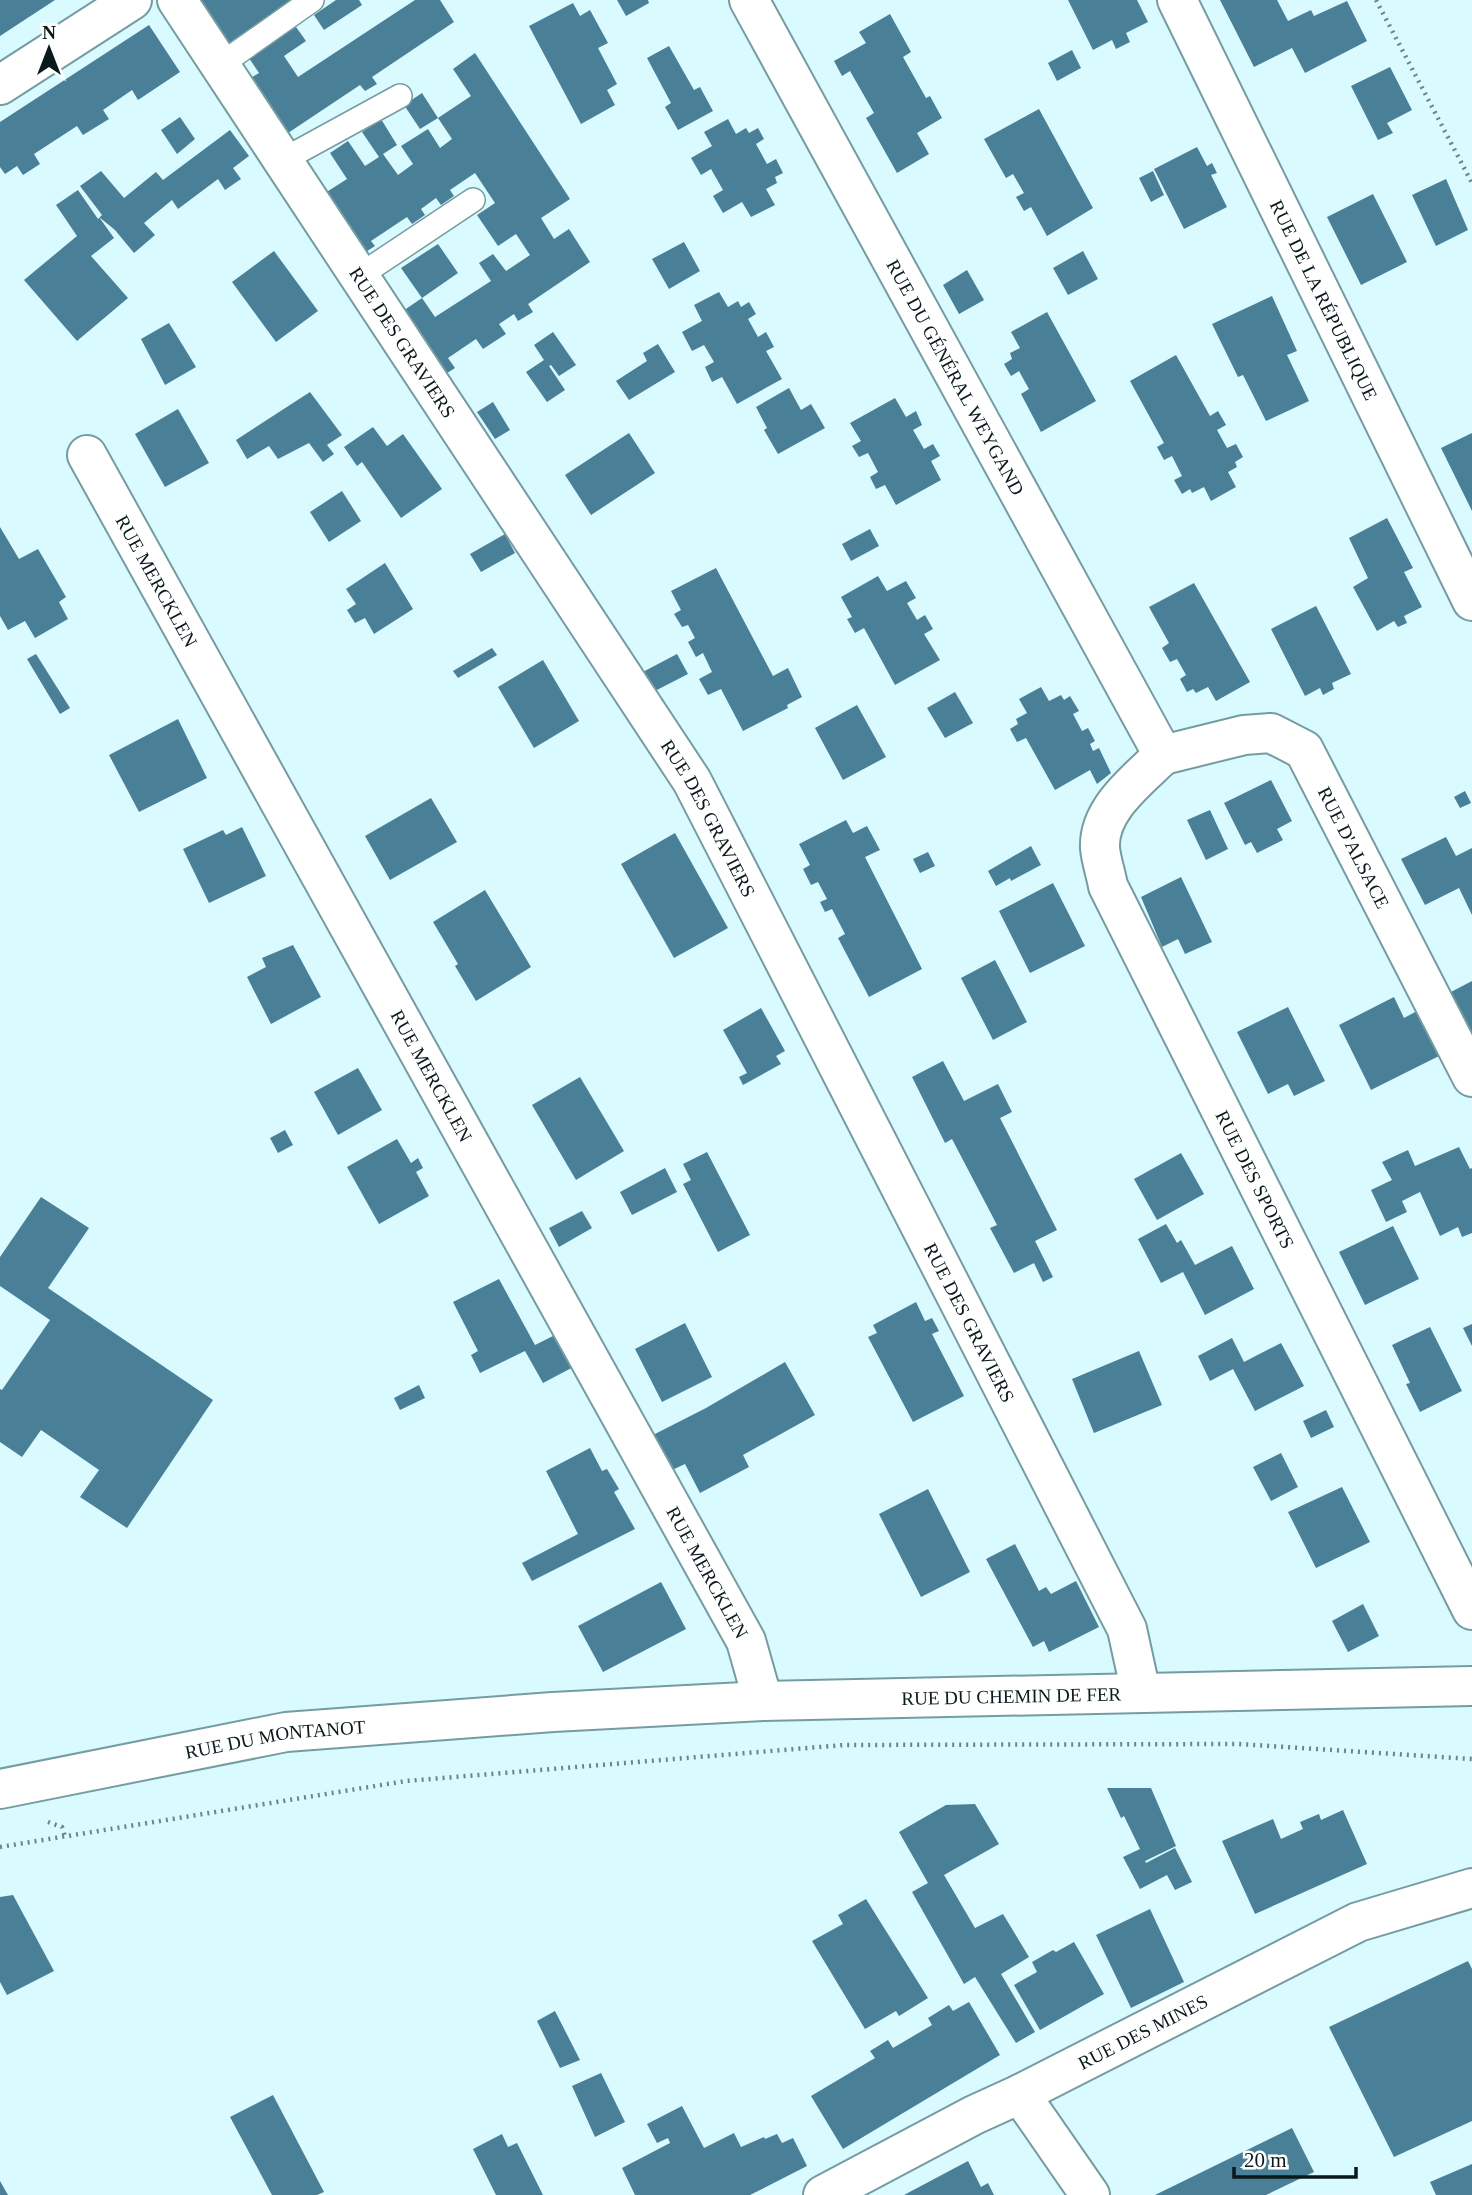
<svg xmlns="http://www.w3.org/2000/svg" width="1472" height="2195" viewBox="0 0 1472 2195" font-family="'Times New Roman',serif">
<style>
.building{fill:#497f97}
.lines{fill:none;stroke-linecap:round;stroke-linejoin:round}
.service-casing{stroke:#759ca1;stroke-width:26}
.minor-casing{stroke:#759ca1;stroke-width:42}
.tertiary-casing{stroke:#759ca1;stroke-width:42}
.path{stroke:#6c8488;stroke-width:4.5;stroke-dasharray:2 5;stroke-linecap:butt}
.service{stroke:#fff;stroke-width:23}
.minor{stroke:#fff;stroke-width:38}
.tertiary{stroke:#fff;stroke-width:38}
.labels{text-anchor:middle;stroke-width:5;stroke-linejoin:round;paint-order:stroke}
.street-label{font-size:19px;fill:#0a1a1c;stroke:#fff}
</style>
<rect width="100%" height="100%" fill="#d9faff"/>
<g class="building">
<polygon points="0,0 55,0 0,36"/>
<polygon points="191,0 292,0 223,47"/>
<polygon points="336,0 359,0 362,5 324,30 314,15"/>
<polygon points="415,0 440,0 454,22 372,77 377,84 365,91 360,85 282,137 244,82 259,73 249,58 296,27 306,41 284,56 298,77"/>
<polygon points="617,0 648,0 649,3 626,16"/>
<polygon points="1068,0 1137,0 1148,22 1126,33 1130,42 1116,49 1112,40 1093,50"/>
<polygon points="1220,0 1277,0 1288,21 1311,10 1314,16 1347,1 1367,41 1305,73 1292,48 1254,67"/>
<polygon points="573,3 580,16 590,10 608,43 598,48 617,84 607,90 615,105 581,124 529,26"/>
<polygon points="890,14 911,52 903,57 926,98 930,96 942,118 917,133 929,154 897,173 866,118 874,113 850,71 842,76 834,61 866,43 859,32"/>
<polygon points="149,25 180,72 138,100 132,90 103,110 109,119 83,135 77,126 34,154 40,164 23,175 17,166 5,174 0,167 0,122"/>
<polygon points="669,46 694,90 700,87 713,111 678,130 665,107 671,103 647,58"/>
<polygon points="1072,50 1081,68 1057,81 1048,63"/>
<polygon points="475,53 570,199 541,218 554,239 569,229 590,262 528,304 533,312 518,321 514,314 499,324 506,334 483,349 476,339 448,358 455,368 444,375 400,313 422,298 401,268 438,244 458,273 422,298 435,317 491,281 479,263 493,254 506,271 530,255 516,234 498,246 477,215 495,203 475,173 450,190 454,196 441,205 436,198 421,209 425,215 412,224 407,217 371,241 375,246 361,255 322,195 347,179 330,153 348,141 365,166 379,157 362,132 381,119 397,145 383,154 398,175 413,164 401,146 428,129 440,148 452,139 438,118 420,129 404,105 422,93 438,118 471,96 453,69"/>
<polygon points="1390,67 1412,110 1387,123 1393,133 1378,140 1351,86"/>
<polygon points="1039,109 1093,208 1047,236 1031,207 1024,211 1016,197 1024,193 1013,174 1006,178 984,139"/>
<polygon points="180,117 195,139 177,154 161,130"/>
<polygon points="728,119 736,134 746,128 749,133 758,128 764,139 756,144 767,164 776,159 783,173 775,177 777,183 766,189 775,205 751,217 742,202 723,213 713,196 723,190 711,169 701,175 691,158 712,146 704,132"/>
<polygon points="230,130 249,156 233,168 241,179 225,190 218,179 178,209 172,200 144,223 155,235 134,253 115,230 99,217 114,238 91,256 128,298 77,341 24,280 77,236 56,205 78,190 98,219 102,215 80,186 101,171 124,198 156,172 163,180"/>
<polygon points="1197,147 1207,166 1212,163 1217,173 1211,175 1227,207 1184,229 1154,169"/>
<polygon points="1153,171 1164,195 1151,202 1139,178"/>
<polygon points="1446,179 1468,230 1436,246 1412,195"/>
<polygon points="1373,194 1407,262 1361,285 1327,217"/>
<polygon points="684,242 700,271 669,289 652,259"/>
<polygon points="274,251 318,311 276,342 232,282"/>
<polygon points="1083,251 1098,279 1068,295 1053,268"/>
<polygon points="967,270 984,300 959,314 943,285"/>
<polygon points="719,292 728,307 738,301 741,307 749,302 756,314 748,319 758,337 766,332 774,347 766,351 782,379 737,404 722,377 712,382 705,367 714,362 704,345 692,351 682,332 702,321 694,305"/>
<polygon points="1272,296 1297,351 1287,355 1309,401 1266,421 1243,375 1238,377 1212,324"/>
<polygon points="1047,312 1096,401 1041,432 1021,394 1029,389 1025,382 1019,371 1011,376 1004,364 1012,359 1010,353 1020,348 1011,332"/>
<polygon points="169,323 196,367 165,385 141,339"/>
<polygon points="553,332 576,365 559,376 551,365 549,366 565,390 547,402 526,372 544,360 534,345"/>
<polygon points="658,344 675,372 629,400 616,381 647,361 643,353"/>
<polygon points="1176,355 1210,416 1218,411 1226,425 1217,430 1227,448 1236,444 1243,457 1235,462 1237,467 1228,472 1236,487 1211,501 1204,487 1192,493 1190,489 1182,494 1174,480 1182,476 1172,456 1164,460 1157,447 1164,443 1130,381"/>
<polygon points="789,388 801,410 811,404 825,428 778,454 764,430 767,428 756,407"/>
<polygon points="310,392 342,435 327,445 334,454 323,462 309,443 278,459 269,446 247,459 236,440"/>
<polygon points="895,398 906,417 916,411 922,425 913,430 924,449 933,444 940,456 931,461 941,480 896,505 885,485 876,489 870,477 878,472 868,453 859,457 852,446 861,441 850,423"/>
<polygon points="493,402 510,430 495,439 477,412"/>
<polygon points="178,409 209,463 165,487 135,434"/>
<polygon points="373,427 387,446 403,434 442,489 401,518 362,462 357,466 344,447"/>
<polygon points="629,433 655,473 591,515 565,475"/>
<polygon points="1472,433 1472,511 1441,448"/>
<polygon points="342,491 361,521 329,542 310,512"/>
<polygon points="1387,518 1413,568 1404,572 1422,607 1404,616 1407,623 1398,627 1394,621 1377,631 1353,587 1368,578 1349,538"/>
<polygon points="0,527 19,559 38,549 66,597 59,602 68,619 35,638 25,621 8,630 0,616"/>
<polygon points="870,529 879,546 851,561 842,544"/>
<polygon points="505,534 515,553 481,572 470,554"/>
<polygon points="385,563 413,609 374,634 365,618 355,623 347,610 356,604 346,589"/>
<polygon points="716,568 773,676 788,668 802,697 787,705 788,708 743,731 721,689 708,695 699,679 712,672 703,653 696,657 688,642 695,638 688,625 682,627 674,614 681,610 671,591"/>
<polygon points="878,576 887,591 906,581 916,598 907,603 917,620 925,615 933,629 924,634 940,660 895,685 864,628 855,633 847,619 852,617 841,597"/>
<polygon points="1194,583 1250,682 1216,701 1208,687 1196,693 1193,689 1187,692 1180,679 1186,675 1177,659 1170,662 1162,648 1169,643 1149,607"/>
<polygon points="1316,606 1351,674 1332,683 1334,689 1323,695 1320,688 1305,696 1271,629"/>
<polygon points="492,648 497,655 458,678 453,671"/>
<polygon points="36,654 70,708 60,714 27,659"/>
<polygon points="677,654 688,674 651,693 639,674"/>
<polygon points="543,660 579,721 534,748 498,687"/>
<polygon points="1041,687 1049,701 1061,695 1064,700 1070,696 1079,711 1073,714 1082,731 1088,728 1095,741 1090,744 1093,751 1099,748 1111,773 1097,784 1090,770 1055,790 1026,738 1017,742 1010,729 1018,724 1016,719 1027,713 1019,699"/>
<polygon points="955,692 973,723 945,738 927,708"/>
<polygon points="857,705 886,757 843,780 815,728"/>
<polygon points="178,719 207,778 139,812 109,755"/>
<polygon points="1271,780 1292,821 1277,829 1283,840 1257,853 1251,842 1245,845 1224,803"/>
<polygon points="1465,791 1471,803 1460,808 1454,797"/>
<polygon points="431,798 457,842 390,880 365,836"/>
<polygon points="1210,810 1228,849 1206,860 1187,820"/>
<polygon points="846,820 853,833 867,826 880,850 865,857 922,969 869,997 838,938 845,934 832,909 825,912 820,902 827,899 818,882 811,885 803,869 810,865 799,844"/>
<polygon points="242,827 266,876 209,903 183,849 223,830 226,835"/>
<polygon points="675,833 728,928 674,958 621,864"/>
<polygon points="1446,837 1456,856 1472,848 1472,915 1459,888 1425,905 1401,859"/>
<polygon points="1031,846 1041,865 1011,881 1010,878 996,886 988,871"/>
<polygon points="928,852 935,866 920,873 913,859"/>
<polygon points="1181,877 1212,942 1185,954 1178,939 1162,947 1141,897"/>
<polygon points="1053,883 1085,946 1030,973 999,911"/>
<polygon points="485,890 531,967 476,1001 455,966 458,964 433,922"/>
<polygon points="293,945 321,997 271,1024 247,977 266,967 262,958"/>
<polygon points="995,960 1027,1022 993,1040 961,978"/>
<polygon points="1472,981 1472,1036 1451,992"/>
<polygon points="1394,997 1404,1018 1417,1011 1439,1056 1371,1090 1339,1025"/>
<polygon points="1288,1007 1325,1081 1294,1096 1288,1084 1268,1094 1237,1032"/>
<polygon points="761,1008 785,1051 776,1056 781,1064 743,1085 739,1077 747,1073 723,1030"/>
<polygon points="943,1061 964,1101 998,1084 1012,1112 1000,1118 1057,1230 1035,1241 1053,1277 1043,1282 1034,1263 1014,1273 990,1228 997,1225 952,1139 945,1143 912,1077"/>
<polygon points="358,1068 382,1110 338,1135 314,1092"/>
<polygon points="580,1077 624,1151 576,1180 532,1105"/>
<polygon points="285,1130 293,1145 278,1153 270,1138"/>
<polygon points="397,1139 411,1163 418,1158 423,1168 416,1172 429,1196 379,1224 347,1167"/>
<polygon points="1459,1147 1470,1169 1472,1168 1472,1233 1462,1237 1458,1227 1440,1236 1420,1192 1402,1201 1407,1212 1386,1222 1371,1190 1392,1180 1382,1162 1408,1150 1415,1166"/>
<polygon points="707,1152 750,1235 718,1252 683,1184 691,1180 683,1164"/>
<polygon points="1181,1153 1204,1194 1157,1220 1134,1179"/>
<polygon points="665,1168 677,1192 632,1215 620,1192"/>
<polygon points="41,1197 89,1228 48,1288 213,1400 127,1528 80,1497 99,1470 41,1430 22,1457 0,1442 0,1389 2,1390 50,1320 0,1286 0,1257"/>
<polygon points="582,1211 592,1228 559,1247 549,1228"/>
<polygon points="1166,1224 1177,1243 1181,1240 1195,1265 1232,1246 1254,1289 1205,1315 1183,1272 1161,1283 1138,1239"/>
<polygon points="1393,1226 1419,1279 1365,1305 1339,1252"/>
<polygon points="499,1279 535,1345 561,1332 579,1364 543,1383 525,1351 480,1373 471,1355 478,1351 453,1302"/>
<polygon points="916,1302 925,1321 932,1318 939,1331 932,1334 964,1396 913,1422 868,1337 877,1333 873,1325"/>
<polygon points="685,1323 712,1377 662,1402 635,1349"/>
<polygon points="1472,1324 1472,1346 1463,1328"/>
<polygon points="1430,1327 1462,1391 1420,1412 1406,1384 1410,1383 1392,1345"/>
<polygon points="1232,1338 1244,1362 1281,1343 1304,1386 1255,1411 1233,1369 1210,1381 1198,1356"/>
<polygon points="1139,1351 1162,1405 1094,1433 1072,1379"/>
<polygon points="785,1362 815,1415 743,1455 749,1467 700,1493 685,1464 672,1470 653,1435 706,1408"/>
<polygon points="419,1385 425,1398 400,1410 394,1398"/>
<polygon points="1326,1410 1334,1427 1311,1438 1303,1421"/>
<polygon points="590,1448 602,1471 607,1469 619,1489 614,1492 635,1529 532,1581 522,1563 578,1534 546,1471"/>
<polygon points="1281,1453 1298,1487 1271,1501 1253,1467"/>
<polygon points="1342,1487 1370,1542 1316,1568 1288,1512"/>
<polygon points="928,1489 970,1572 921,1597 879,1514"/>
<polygon points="1015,1544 1039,1591 1046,1587 1051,1594 1076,1581 1099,1627 1049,1652 1044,1641 1033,1647 986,1559"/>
<polygon points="661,1582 686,1629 603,1672 578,1626"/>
<polygon points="1363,1604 1379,1636 1348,1652 1332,1621"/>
<polygon points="1107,1788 1151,1788 1176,1846 1145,1861 1146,1863 1175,1848 1192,1882 1175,1890 1167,1875 1140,1889 1123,1857 1140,1849 1124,1816 1121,1818"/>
<polygon points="975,1804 999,1844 944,1875 975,1928 1003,1914 1029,1957 1001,1974 1035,2032 1016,2043 975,1977 964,1984 912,1892 928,1883 899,1832 946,1805"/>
<polygon points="1343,1810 1367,1864 1255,1914 1222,1841 1273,1819 1281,1839 1303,1829 1300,1822 1319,1814 1321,1820"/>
<polygon points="13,1895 54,1971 7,1995 0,1982 0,1897"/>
<polygon points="866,1899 928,1998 899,2016 896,2011 865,2029 812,1941 843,1924 838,1915"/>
<polygon points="1150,1909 1184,1982 1131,2008 1096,1935"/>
<polygon points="1074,1942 1104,1994 1040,2030 1014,1985 1037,1972 1032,1962 1053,1950 1056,1952"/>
<polygon points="1468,1961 1472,1969 1472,2121 1394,2157 1329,2027"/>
<polygon points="969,2002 1000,2055 843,2149 811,2096 875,2058 870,2051 888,2040 893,2048 932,2025 928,2018 949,2005 953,2011"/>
<polygon points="555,2011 580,2060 560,2068 537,2021"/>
<polygon points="601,2073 625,2122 595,2137 572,2086"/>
<polygon points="273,2095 324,2192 317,2195 272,2195 230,2117"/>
<polygon points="682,2106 704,2148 734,2133 741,2147 764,2137 765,2139 777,2134 782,2143 793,2138 807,2166 750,2195 635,2195 622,2168 670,2143 668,2138 657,2143 647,2124"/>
<polygon points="1292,2128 1314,2172 1266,2195 1155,2195"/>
<polygon points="502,2134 508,2147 517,2143 543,2195 496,2195 473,2149"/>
<polygon points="968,2161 981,2187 988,2183 994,2195 904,2195"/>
<polygon points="1472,2164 1472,2195 1436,2195 1430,2182"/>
<polygon points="0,2181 8,2195 0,2195"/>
</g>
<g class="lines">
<defs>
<g id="service">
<polyline points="220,65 312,0"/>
<polyline points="283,160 400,96"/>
<polyline points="359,276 473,200"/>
</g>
<g id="minor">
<path id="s1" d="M177,0L692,781L1127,1629L1141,1693"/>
<path id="s2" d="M749,0L1163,755"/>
<path id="s3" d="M1177,0L1472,601"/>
<polyline points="0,85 132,0"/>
<path id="s4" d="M87,455L746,1641L763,1701"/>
<path id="s5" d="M1163,755C1138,780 1098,809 1100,848C1101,860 1106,874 1108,886L1472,1610"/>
<path id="s6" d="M1163,755L1244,735L1271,733L1304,750L1472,1077"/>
<path id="s7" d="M0,1789L286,1732L553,1712L763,1701L1472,1686"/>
<polyline points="1020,2094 1090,2195"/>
</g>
<g id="tertiary">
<path id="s8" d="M823,2195L974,2115L1020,2094L1358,1922L1472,1888"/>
</g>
</defs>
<use href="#service" class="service-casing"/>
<use href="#minor" class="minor-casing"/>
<use href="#tertiary" class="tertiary-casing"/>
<g class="path">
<polyline points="1376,0 1472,183"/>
<polyline points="48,1822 62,1827 65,1837"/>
<polyline points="0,1847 406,1781 844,1745 1239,1744 1472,1759"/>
</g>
<use href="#service" class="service"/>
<use href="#minor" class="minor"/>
<use href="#tertiary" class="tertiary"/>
</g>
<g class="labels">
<g class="street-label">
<text dy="7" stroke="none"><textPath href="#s3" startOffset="334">RUE DE LA RÉPUBLIQUE</textPath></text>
<text dy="7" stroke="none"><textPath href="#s1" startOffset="410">RUE DES GRAVIERS</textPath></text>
<text dy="7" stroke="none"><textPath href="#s2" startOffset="430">RUE DU GÉNÉRAL WEYGAND</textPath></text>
<text dy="7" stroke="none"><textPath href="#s4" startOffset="144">RUE MERCKLEN</textPath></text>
<text dy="7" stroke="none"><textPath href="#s1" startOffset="976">RUE DES GRAVIERS</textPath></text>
<text dy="7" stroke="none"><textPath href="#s6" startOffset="257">RUE D'ALSACE</textPath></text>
<text dy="7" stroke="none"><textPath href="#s4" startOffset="710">RUE MERCKLEN</textPath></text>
<text dy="7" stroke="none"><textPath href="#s5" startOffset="483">RUE DES SPORTS</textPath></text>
<text dy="7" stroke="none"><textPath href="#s1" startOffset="1544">RUE DES GRAVIERS</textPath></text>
<text dy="7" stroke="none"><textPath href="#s4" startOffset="1278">RUE MERCKLEN</textPath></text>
<text dy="7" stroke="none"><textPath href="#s7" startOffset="1018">RUE DU CHEMIN DE FER</textPath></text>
<text dy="7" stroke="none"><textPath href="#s7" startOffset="280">RUE DU MONTANOT</textPath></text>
<text dy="7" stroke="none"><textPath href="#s8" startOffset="359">RUE DES MINES</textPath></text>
</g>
</g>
<g transform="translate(49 49)" stroke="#ffffff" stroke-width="5" paint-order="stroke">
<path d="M0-5L12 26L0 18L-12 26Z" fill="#0a1a1c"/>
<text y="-10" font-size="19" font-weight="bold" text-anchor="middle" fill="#0a1a1c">N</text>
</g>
<path d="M1234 2167v10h122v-10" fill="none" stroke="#0a1a1c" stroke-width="3.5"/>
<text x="1244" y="2167" font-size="21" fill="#0a1a1c" stroke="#ffffff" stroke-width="5" paint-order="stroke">20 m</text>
</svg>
